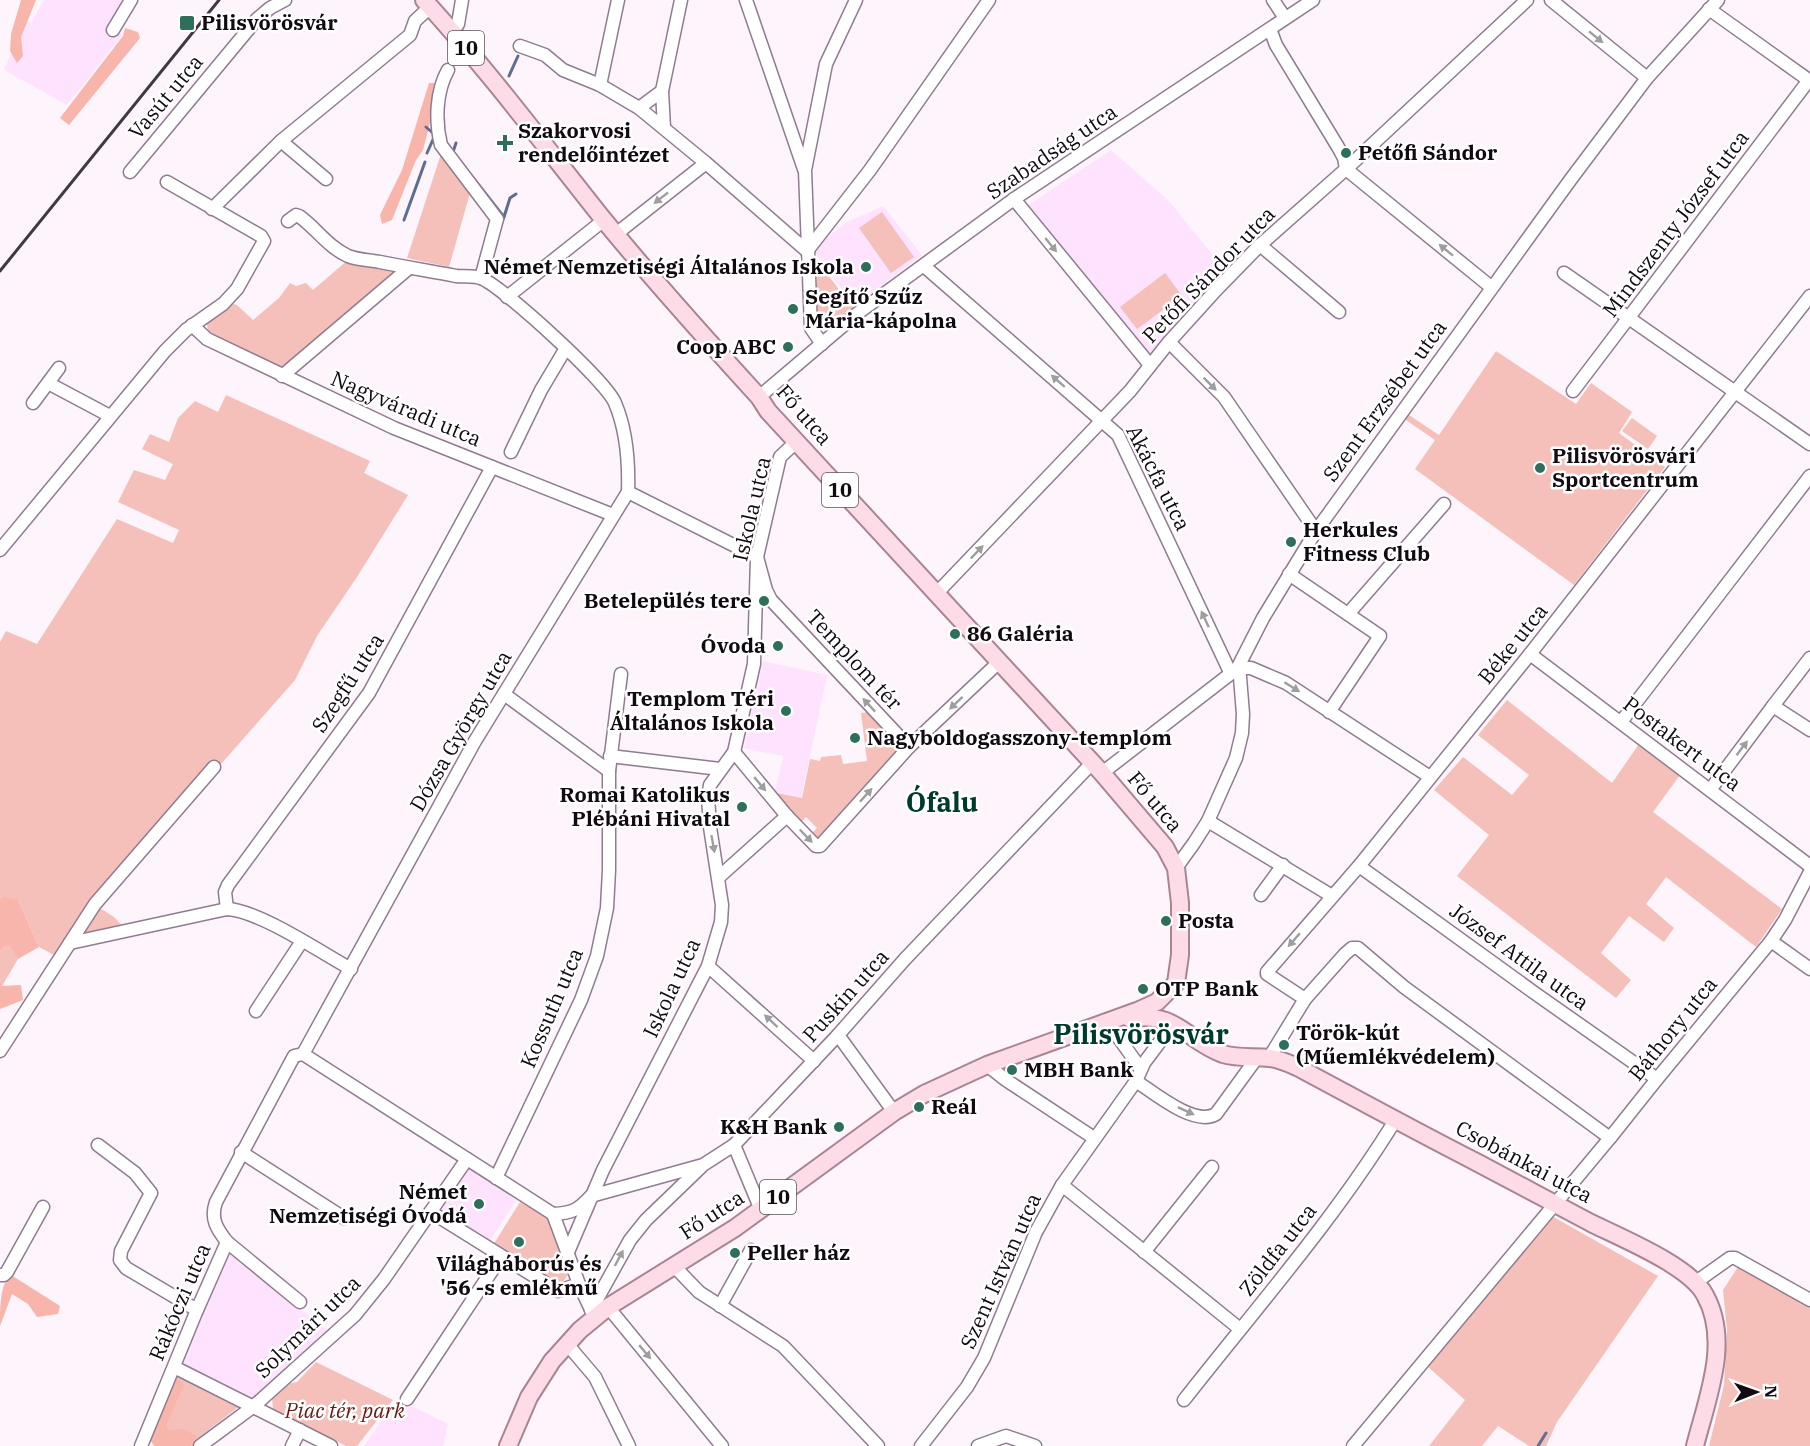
<svg xmlns="http://www.w3.org/2000/svg" width="1810" height="1446" viewBox="0 0 1810 1446" font-family="'IBM Plex Serif',serif">
<style>
.built{fill:#fee2fe}
.green{fill:#f5c0b9}
.forest{fill:#f7b5ac}
.lines{fill:none;stroke-linecap:round;stroke-linejoin:round}
.stream{stroke:#5f6d92;stroke-width:3}
.minor-casing{stroke:#907c90;stroke-width:15}
.major-casing{stroke:#aa8492;stroke-width:20}
.minor{stroke:#fff;stroke-width:12}
.major{stroke:#fddce7;stroke-width:16}
.rail{stroke:#403940;stroke-width:3}
.oneway{fill:#a09da0}
.poi-dot{fill:#2d6e5c;stroke:#fff;stroke-width:2}
.labels{text-anchor:middle;stroke-width:5;stroke-linejoin:round;paint-order:stroke}
.shield{fill:#fff;stroke:#585458;stroke-width:1.5}
.shield-label{font-size:20px;font-weight:bold;fill:#110a11}
.poi-label{font-size:21px;font-weight:bold;fill:#110a11;stroke:#fff;text-anchor:start}
.street-label{font-size:21px;fill:#110a11;stroke:#fff}
.park-label{font-size:21px;font-style:italic;fill:#661b16;stroke:#fff}
.district-label{font-size:27px;font-weight:bold;fill:#003a2d;stroke:#fff}
</style>
<rect width="100%" height="100%" fill="#fdf4fc"/>
<g class="built">
<polygon points="44,0 126,0 108,26 122,35 67,105 4,70 25,21 31,23"/>
<polygon points="1111,150 1169,201 1222,267 1149,354 1027,206"/>
<polygon points="883,206 922,255 854,306 812,248 849,221"/>
<polygon points="763,661 827,675 801,798 775,792 783,756 744,748"/>
<polygon points="468,1167 517,1199 489,1242 440,1210"/>
<polygon points="231,1253 327,1330 252,1398 248,1398 182,1363 183,1358"/>
<polygon points="402,1401 448,1424 443,1446 364,1446 394,1404"/>
</g>
<g class="green">
<polygon points="441,154 470,193 449,267 407,258"/>
<polygon points="882,212 914,257 891,273 859,228"/>
<polygon points="349,259 395,272 282,371 209,336 206,319 230,303 237,305 253,320 279,298 290,283 296,286 306,283 313,290"/>
<polygon points="818,262 854,309 827,329 818,320 816,265"/>
<polygon points="1165,273 1182,296 1137,329 1120,307"/>
<polygon points="1496,351 1576,404 1591,383 1632,412 1619,433 1665,467 1574,585 1415,469 1435,440 1403,418 1406,413 1439,435"/>
<polygon points="226,395 370,461 364,473 408,495 357,577 317,636 295,680 178,813 169,808 92,900 54,955 39,947 18,900 0,900 0,642 6,631 37,644 117,519 173,543 179,530 118,502 134,470 165,480 173,464 142,449 150,434 169,442 178,418 195,401 218,412"/>
<polygon points="1632,418 1657,436 1648,449 1622,431"/>
<polygon points="1507,700 1612,783 1639,744 1680,775 1653,812 1782,909 1756,947 1666,877 1646,904 1674,928 1664,942 1629,916 1601,953 1631,980 1616,998 1457,876 1489,835 1434,790 1463,757 1512,795 1529,775 1478,735"/>
<polygon points="869,712 902,747 818,841 811,834 817,828 806,817 800,823 777,793 802,798 810,759 820,761 821,757 841,755 843,764 867,761 861,713"/>
<polygon points="95,905 114,917 126,930 113,927 93,931 94,937 72,941"/>
<polygon points="5,944 11,946 18,959 2,986 0,979 0,951"/>
<polygon points="520,1202 548,1218 569,1273 563,1282 558,1284 493,1245"/>
<polygon points="1550,1215 1658,1276 1557,1422 1546,1446 1529,1446 1498,1426 1482,1446 1429,1446 1465,1400 1426,1365"/>
<polygon points="1740,1264 1810,1303 1810,1446 1709,1446 1724,1385 1727,1330 1723,1290"/>
<polygon points="316,1362 393,1400 357,1446 346,1446 273,1409 272,1398 287,1384 297,1382"/>
<polygon points="177,1375 241,1405 188,1446 151,1438"/>
</g>
<g class="forest">
<polygon points="21,0 36,0 21,37 23,56 17,63 10,51 11,34"/>
<polygon points="125,28 138,32 140,38 69,125 60,118 123,36"/>
<polygon points="429,83 434,83 438,91 423,150 416,160 392,220 382,224 380,215 402,170"/>
<polygon points="4,897 18,900 39,947 18,959 10,946 5,945 0,951 0,900"/>
<polygon points="0,979 2,986 21,985 23,1000 0,1009"/>
<path d="M11,1275L60,1306L58,1314L37,1317L28,1304L12,1294L0,1326C0,1308 0,1283 11,1275Z"/>
<polygon points="173,1379 180,1380 184,1384 166,1426 168,1430 184,1429 196,1436 195,1444 191,1446 154,1446 148,1436"/>
</g>
<g class="lines">
<g class="stream">
<polyline points="509,76 518,56"/>
<polyline points="426,127 435,135 427,153"/>
<polyline points="453,152 456,143"/>
<polyline points="474,179 504,217 502,222"/>
<polyline points="504,217 510,198 516,194"/>
<polyline points="404,220 425,162"/>
<polyline points="1538,1446 1546,1433"/>
</g>
<defs>
<g id="minor">
<polyline points="746,0 804,169"/>
<polyline points="1273,0 1285,18"/>
<polyline points="1551,0 1647,78"/>
<polyline points="1709,9 1810,81"/>
<polyline points="1270,29 1276,45 1338,147 1344,158 1346,169 1491,287"/>
<polyline points="113,30 131,0"/>
<polyline points="452,32 458,24 462,0"/>
<polyline points="520,46 545,55 563,70 600,85 639,108 706,163 807,251"/>
<path d="M448,70C436,91 435,121 441,145L497,219L481,278"/>
<polyline points="600,85 618,0"/>
<polyline points="639,108 662,91"/>
<polyline points="664,128 662,91 681,0"/>
<polyline points="281,141 326,179"/>
<polyline points="130,172 257,19 270,8 285,0"/>
<polyline points="1014,199 1150,365"/>
<polyline points="212,209 281,141 410,35 415,21 430,7"/>
<path d="M288,221L296,215L299,216C316,228 328,247 348,256C358,260 370,260 380,262C405,267 430,271 456,276C464,277 475,275 483,279C506,290 606,381 615,403C627,431 629,461 628,492L475,741L303,1054"/>
<polyline points="616,234 706,163"/>
<polyline points="1260,245 1339,312"/>
<polyline points="807,251 870,170 989,0"/>
<polyline points="924,266 1118,435 1230,672"/>
<polyline points="1564,273 1810,444"/>
<polyline points="507,297 604,220"/>
<polyline points="192,325 207,339 394,428 613,515"/>
<polyline points="1169,342 1224,397 1316,531"/>
<polyline points="822,344 811,328 805,170 826,64 856,0"/>
<polyline points="282,376 409,268"/>
<polyline points="48,383 110,416"/>
<polyline points="1573,391 1809,80"/>
<polyline points="759,397 858,313 1014,199 1313,0"/>
<polyline points="33,403 59,368"/>
<polyline points="511,452 541,390 566,348"/>
<polyline points="628,492 757,557 766,590 771,600 909,747"/>
<polyline points="0,550 165,351 186,330 223,304 237,289 264,241 261,236 167,182"/>
<polyline points="1289,574 1380,636 1329,712"/>
<polyline points="936,594 1130,391 1169,342 1217,289 1260,245 1346,169 1527,0"/>
<polyline points="1348,614 1444,504"/>
<polyline points="1530,654 1810,866"/>
<polyline points="1810,658 1773,706 1810,730"/>
<polyline points="504,694 609,771"/>
<polyline points="1621,722 1810,476"/>
<polyline points="734,752 787,816 816,846 820,846 909,747 998,663"/>
<polyline points="610,756 720,769"/>
<polyline points="1102,773 1238,668 1251,668 1286,683 1430,777"/>
<polyline points="1710,790 1773,706"/>
<polyline points="1208,821 1332,896"/>
<polyline points="1359,866 1536,994 1657,1079"/>
<polyline points="1176,868 1194,843 1208,821 1236,758 1242,733 1243,714 1239,665 1263,618 1316,531 1571,179 1647,78 1718,0"/>
<polyline points="719,877 787,816"/>
<polyline points="1261,895 1283,865"/>
<polyline points="227,909 225,892 228,885 369,693 492,467"/>
<polyline points="1771,941 1810,969"/>
<path d="M70,943L227,909C258,910 322,953 351,969"/>
<polyline points="708,966 814,1061"/>
<polyline points="1305,999 1267,974 1267,972 1359,866 1530,654 1810,296"/>
<polyline points="256,1011 302,941"/>
<polyline points="1108,1023 1141,1069"/>
<polyline points="838,1035 894,1112"/>
<polyline points="0,1051 95,904 214,767"/>
<polyline points="303,1054 553,1214"/>
<polyline points="1269,1058 1305,999 1345,954 1352,948 1358,948 1404,987 1610,1138"/>
<polyline points="987,1065 1006,1080 1094,1138"/>
<path d="M1136,1081C1154,1093 1195,1127 1216,1114L1256,1059"/>
<polyline points="98,1145 135,1173 151,1193 121,1251 120,1260 126,1268 197,1310"/>
<polyline points="734,1145 761,1210"/>
<polyline points="241,1152 344,1218"/>
<polyline points="496,1178 581,1000 597,956 607,908 609,870 609,771 621,674"/>
<polyline points="1062,1185 1240,1329"/>
<polyline points="431,1212 558,1291 579,1284"/>
<path d="M553,1214C573,1213 578,1210 591,1196L703,1165L734,1145L838,1035L905,959L1092,763"/>
<polyline points="553,1214 579,1284 594,1316"/>
<polyline points="227,1242 300,1302"/>
<polyline points="568,1252 603,1170 708,966 721,922 722,905 710,827 708,797 710,785 734,752 754,664 757,557 780,457 796,442"/>
<polyline points="1144,1252 1212,1167"/>
<polyline points="674,1266 699,1292 783,1346 878,1446"/>
<polyline points="0,1275 4,1275 7,1272 43,1207"/>
<polyline points="1696,1282 1730,1258 1735,1258 1810,1300"/>
<polyline points="720,1306 751,1250"/>
<polyline points="608,1307 722,1446"/>
<polyline points="591,1310 630,1240 646,1220 701,1167"/>
<polyline points="567,1344 595,1377 629,1446"/>
<polyline points="174,1367 331,1446"/>
<polyline points="407,1399 501,1257"/>
<path d="M1184,1400C1256,1308 1334,1220 1396,1119"/>
<path d="M141,1446L197,1310L227,1242C217,1229 210,1219 216,1202L294,1056L303,1054"/>
<polyline points="200,1446 254,1406 355,1315 384,1279 467,1159"/>
<polyline points="292,1446 300,1430"/>
<polyline points="921,1446 967,1387 984,1358 1036,1232 1062,1185 1136,1081 1144,1063 1174,1023"/>
<polyline points="978,1446 1006,1436 1035,1446"/>
<polyline points="1353,1446 1610,1138 1657,1079 1771,941 1785,920 1810,872"/>
</g>
<g id="major">
<path d="M424,0C488,70 544,145 603,219C653,280 706,339 759,397L768,411L1102,773L1165,847L1176,868L1180,903V955L1176,983L1157,1002L1137,1011L987,1065L924,1094L894,1112L735,1228L608,1307L580,1330L552,1361L529,1397L508,1446"/>
<path d="M1129,1018C1179,1012 1185,1040 1223,1054C1239,1059 1254,1056 1270,1058C1279,1059 1288,1063 1297,1067C1357,1099 1417,1132 1478,1163C1516,1183 1553,1203 1591,1223C1621,1238 1690,1266 1705,1295C1731,1342 1707,1398 1695,1446"/>
</g>
</defs>
<use href="#minor" class="minor-casing"/>
<use href="#major" class="major-casing"/>
<use href="#minor" class="minor"/>
<use href="#major" class="major"/>
<polyline class="rail" points="0,271 219,0"/>
</g>
<defs><path id="oneway-solid" d="M-6-.8H1V-3.2L6.5 0L1 3.2V.8H-6Z" transform="scale(1.5)"/></defs>
<g class="oneway">
<use href="#oneway-solid" transform="translate(1596 37) rotate(39)"/>
<use href="#oneway-solid" transform="translate(661 198) rotate(142)"/>
<use href="#oneway-solid" transform="translate(1051 245) rotate(51)"/>
<use href="#oneway-solid" transform="translate(1446 250) rotate(-141)"/>
<use href="#oneway-solid" transform="translate(1058 381) rotate(-139)"/>
<use href="#oneway-solid" transform="translate(1210 384) rotate(45)"/>
<use href="#oneway-solid" transform="translate(977 552) rotate(-46)"/>
<use href="#oneway-solid" transform="translate(1205 619) rotate(-115)"/>
<use href="#oneway-solid" transform="translate(1292 687) rotate(32)"/>
<use href="#oneway-solid" transform="translate(956 703) rotate(137)"/>
<use href="#oneway-solid" transform="translate(869 705) rotate(-133)"/>
<use href="#oneway-solid" transform="translate(1742 748) rotate(-53)"/>
<use href="#oneway-solid" transform="translate(760 784) rotate(50)"/>
<use href="#oneway-solid" transform="translate(866 795) rotate(-48)"/>
<use href="#oneway-solid" transform="translate(806 836) rotate(46)"/>
<use href="#oneway-solid" transform="translate(713 844) rotate(80)"/>
<use href="#oneway-solid" transform="translate(1294 940) rotate(131)"/>
<use href="#oneway-solid" transform="translate(771 1021) rotate(-137)"/>
<use href="#oneway-solid" transform="translate(1186 1111) rotate(25)"/>
<use href="#oneway-solid" transform="translate(619 1258) rotate(-62)"/>
<use href="#oneway-solid" transform="translate(645 1352) rotate(50)"/>
</g>
<g class="poi-dot">
<rect x="179" y="15" width="16" height="16" rx="3"/>
<path d="M502 134h6v6h6v6h-6v6h-6v-6h-6v-6h6z"/>
<circle cx="1346" cy="153" r="6"/>
<circle cx="866" cy="267" r="6"/>
<circle cx="793" cy="309" r="6"/>
<circle cx="788" cy="347" r="6"/>
<circle cx="1540" cy="468" r="6"/>
<circle cx="1291" cy="542" r="6"/>
<circle cx="764" cy="601" r="6"/>
<circle cx="955" cy="634" r="6"/>
<circle cx="778" cy="646" r="6"/>
<circle cx="786" cy="711" r="6"/>
<circle cx="855" cy="738" r="6"/>
<circle cx="742" cy="807" r="6"/>
<circle cx="1166" cy="921" r="6"/>
<circle cx="1143" cy="989" r="6"/>
<circle cx="1284" cy="1045" r="6"/>
<circle cx="1012" cy="1070" r="6"/>
<circle cx="919" cy="1107" r="6"/>
<circle cx="839" cy="1127" r="6"/>
<circle cx="479" cy="1204" r="6"/>
<circle cx="519" cy="1242" r="6"/>
<circle cx="735" cy="1253" r="6"/>
</g>
<g class="labels">
<g class="shield">
<rect x="448" y="31" width="36" height="34" rx="4.5"/>
<rect x="822" y="473" width="36" height="34" rx="4.5"/>
<rect x="760" y="1180" width="36" height="34" rx="4.5"/>
</g>
<g class="shield-label">
<text x="466" y="55">10</text>
<text x="840" y="497">10</text>
<text x="778" y="1204">10</text>
</g>
<g class="poi-label">
<text x="201" y="30">Pilisvörösvár</text>
<text x="518" y="138">Szakorvosi<tspan x="518" dy="24">rendelőintézet</tspan></text>
<text x="1358" y="160">Petőfi Sándor</text>
<text x="854" y="274" text-anchor="end">Német Nemzetiségi Általános Iskola</text>
<text x="805" y="304">Segítő Szűz<tspan x="805" dy="24">Mária-kápolna</tspan></text>
<text x="776" y="354" text-anchor="end">Coop ABC</text>
<text x="1552" y="463">Pilisvörösvári<tspan x="1552" dy="24">Sportcentrum</tspan></text>
<text x="1303" y="537">Herkules<tspan x="1303" dy="24">Fitness Club</tspan></text>
<text x="752" y="608" text-anchor="end">Betelepülés tere</text>
<text x="967" y="641">86 Galéria</text>
<text x="766" y="653" text-anchor="end">Óvoda</text>
<text x="774" y="706" text-anchor="end">Templom Téri<tspan x="774" dy="24">Általános Iskola</tspan></text>
<text x="867" y="745">Nagyboldogasszony-templom</text>
<text x="730" y="802" text-anchor="end">Romai Katolikus<tspan x="730" dy="24">Plébáni Hivatal</tspan></text>
<text x="1178" y="928">Posta</text>
<text x="1155" y="996">OTP Bank</text>
<text x="1296" y="1040">Török-kút<tspan x="1296" dy="24">(Műemlékvédelem)</tspan></text>
<text x="1024" y="1077">MBH Bank</text>
<text x="931" y="1114">Reál</text>
<text x="827" y="1134" text-anchor="end">K&amp;H Bank</text>
<text x="467" y="1199" text-anchor="end">Német<tspan x="467" dy="24">Nemzetiségi Óvodá</tspan></text>
<text x="747" y="1260">Peller ház</text>
<text x="519" y="1271" text-anchor="middle">Világháborús és<tspan x="519" dy="24">'56 -s emlékmű</tspan></text>
</g>
<g class="street-label">
<text transform="translate(166 97) rotate(-50)" y="7">Vasút utca</text>
<text transform="translate(1052 152) rotate(-34)" y="7">Szabadság utca</text>
<text transform="translate(1676 224) rotate(-53)" y="7">Mindszenty József utca</text>
<text transform="translate(1209 275) rotate(-46)" y="7">Petőfi Sándor utca</text>
<text transform="translate(1385 401) rotate(-54)" y="7">Szent Erzsébet utca</text>
<text transform="translate(406 409) rotate(23)" y="7">Nagyváradi utca</text>
<text transform="translate(804 415) rotate(49)" y="7">Fő utca</text>
<text transform="translate(1158 478) rotate(63)" y="7">Akácfa utca</text>
<text transform="translate(752 509) rotate(-77)" y="7">Iskola utca</text>
<text transform="translate(1513 644) rotate(-51)" y="7">Béke utca</text>
<text transform="translate(854 660) rotate(47)" y="7">Templom tér</text>
<text transform="translate(348 683) rotate(-57)" y="7">Szegfű utca</text>
<text transform="translate(461 731) rotate(-60)" y="7">Dózsa György utca</text>
<text transform="translate(1682 744) rotate(37)" y="7">Postakert utca</text>
<text transform="translate(1155 802) rotate(50)" y="7">Fő utca</text>
<text transform="translate(1519 957) rotate(36)" y="7">József Attila utca</text>
<text transform="translate(672 988) rotate(-65)" y="7">Iskola utca</text>
<text transform="translate(846 996) rotate(-48)" y="7">Puskin utca</text>
<text transform="translate(552 1008) rotate(-67)" y="7">Kossuth utca</text>
<text transform="translate(1673 1029) rotate(-51)" y="7">Báthory utca</text>
<text transform="translate(1524 1162) rotate(28)" y="7">Csobánkai utca</text>
<text transform="translate(712 1215) rotate(-33)" y="7">Fő utca</text>
<text transform="translate(1278 1250) rotate(-52)" y="7">Zöldfa utca</text>
<text transform="translate(1001 1271) rotate(-66)" y="7">Szent István utca</text>
<text transform="translate(180 1302) rotate(-67)" y="7">Rákóczi utca</text>
<text transform="translate(308 1327) rotate(-44)" y="7">Solymári utca</text>
</g>
<g class="park-label">
<text x="345" y="1418">Piac tér, park</text>
</g>
<g class="district-label">
<text x="942" y="812">Ófalu</text>
<text x="1141" y="1044">Pilisvörösvár</text>
</g>
</g>
<g transform="translate(1756 1392) rotate(89)" stroke="#ffffff" stroke-width="4.5" paint-order="stroke">
<path d="M0-4.5L10 22L0 15L-10 22Z" fill="#110a11"/>
<text y="-9" font-size="16" font-weight="bold" text-anchor="middle" fill="#110a11">N</text>
</g>
</svg>
